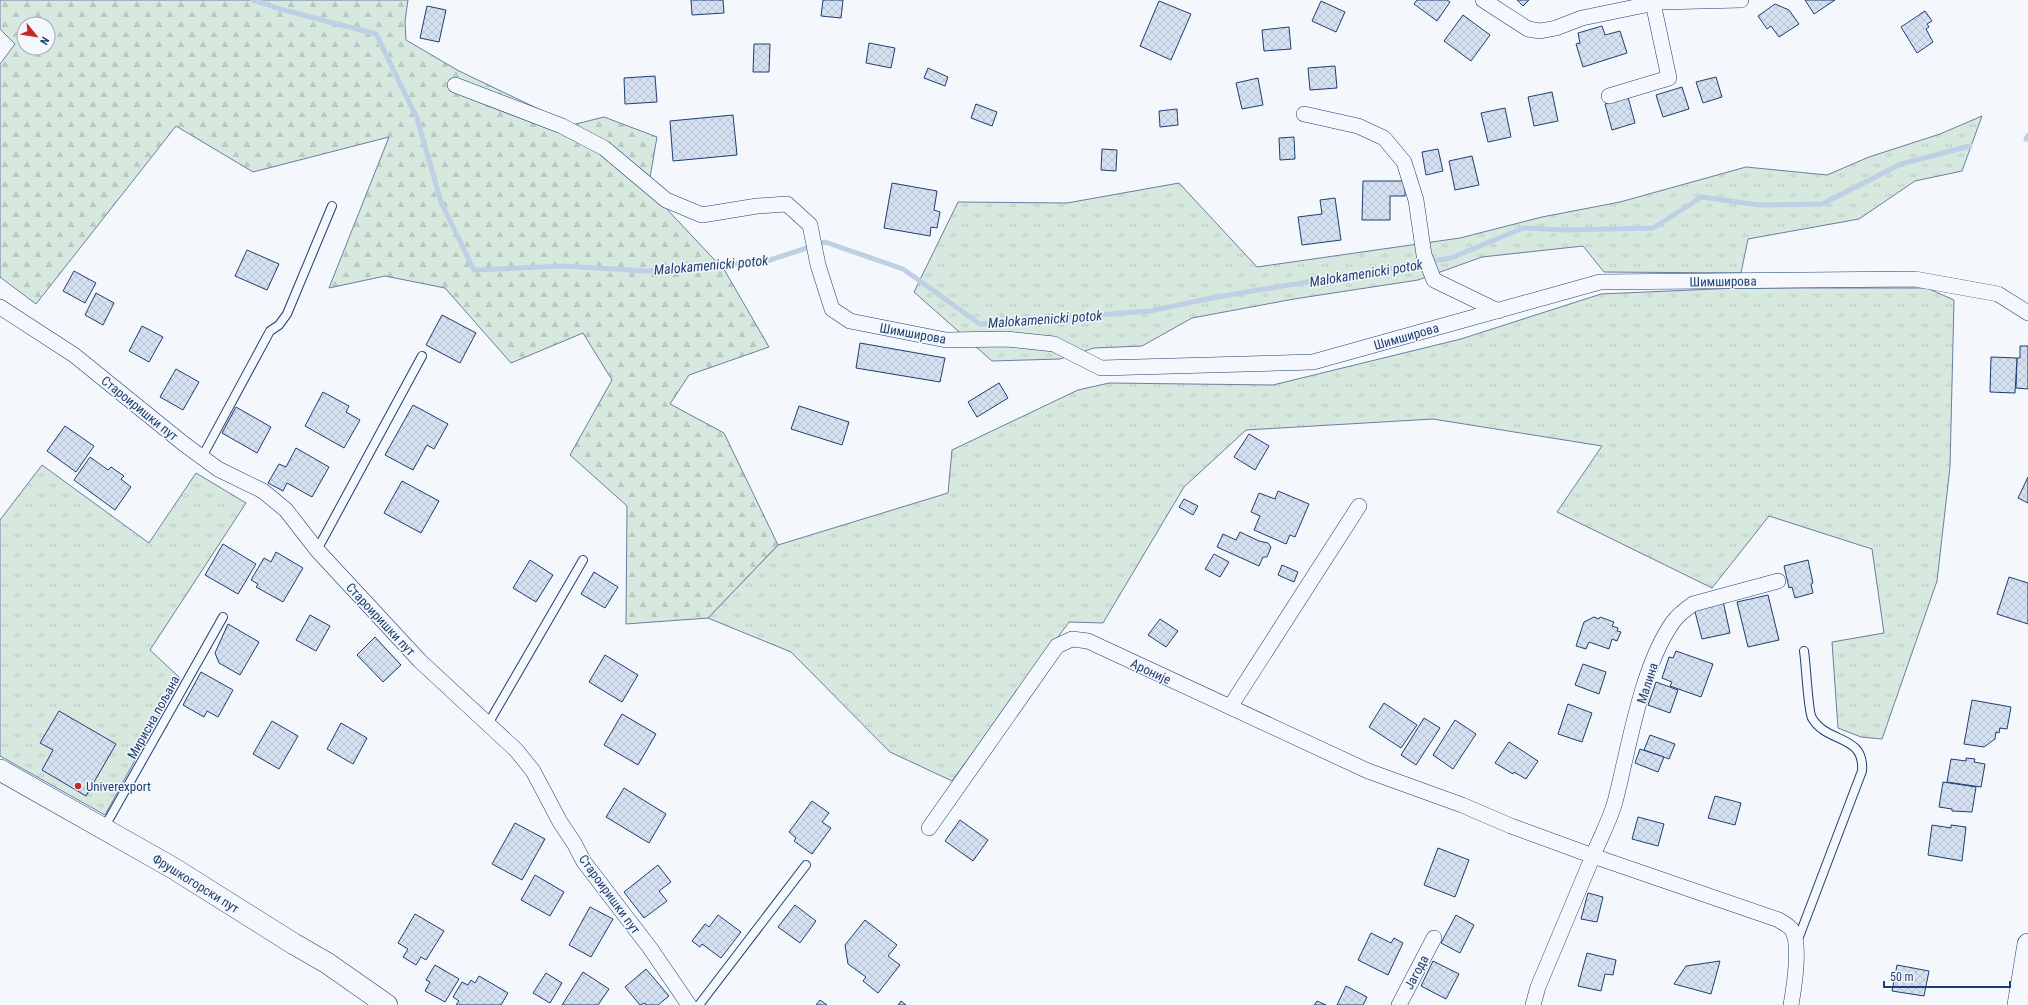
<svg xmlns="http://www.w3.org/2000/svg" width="2028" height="1005" viewBox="0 0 2028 1005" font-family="'Roboto Condensed',sans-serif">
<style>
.grass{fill:url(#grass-tufts);stroke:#687fa3}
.forest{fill:url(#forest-firs);stroke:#687fa3;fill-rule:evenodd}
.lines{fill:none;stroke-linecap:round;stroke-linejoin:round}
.stream{stroke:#bed0e5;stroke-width:5}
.building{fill:url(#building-cross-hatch);stroke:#1d3f73}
.lane-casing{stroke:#1d3f73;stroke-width:10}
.street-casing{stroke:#1d3f73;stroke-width:16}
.secondary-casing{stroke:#1d3f73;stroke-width:22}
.lane{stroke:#f4f7fb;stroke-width:8}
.street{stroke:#f4f7fb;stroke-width:15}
.secondary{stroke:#f4f7fb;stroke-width:21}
.poi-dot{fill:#c62828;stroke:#f4f7fb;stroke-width:1.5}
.labels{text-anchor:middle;stroke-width:3;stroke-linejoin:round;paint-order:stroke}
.street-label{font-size:13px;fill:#1d3f73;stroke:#f4f7fb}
.poi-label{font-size:13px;fill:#1d3f73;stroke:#f4f7fb;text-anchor:start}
.water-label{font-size:14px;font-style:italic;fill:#1d3f73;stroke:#f4f7fb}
</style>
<defs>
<pattern id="grass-tufts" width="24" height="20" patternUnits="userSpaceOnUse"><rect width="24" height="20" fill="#d7e8df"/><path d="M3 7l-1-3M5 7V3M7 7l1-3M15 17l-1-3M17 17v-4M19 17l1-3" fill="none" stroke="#b8c8c3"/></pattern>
<pattern id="forest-firs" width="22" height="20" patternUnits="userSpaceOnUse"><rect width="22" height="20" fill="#d7e8df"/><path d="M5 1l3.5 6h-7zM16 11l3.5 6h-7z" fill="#b8c8c3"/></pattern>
<pattern id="building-cross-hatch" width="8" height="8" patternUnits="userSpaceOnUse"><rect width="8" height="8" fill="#d5e0f0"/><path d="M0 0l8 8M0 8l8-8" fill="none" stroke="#b6c1d1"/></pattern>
</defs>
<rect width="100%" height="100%" fill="#f4f7fb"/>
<g class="grass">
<polygon points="1982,116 1962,171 1915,181 1859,219 1748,239 1741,273 1604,272 1583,246 1482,257 1418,280 1294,299 1192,318 1142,346 1094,348 1060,359 992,361 914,292 958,202 1067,203 1179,183 1257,267 1460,238 1542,217 1620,202 1746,167 1827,175 1869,157 1940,134"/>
<polygon points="1737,288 1927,288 1954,300 1950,467 1937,581 1882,739 1861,737 1838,728 1832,642 1884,633 1872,549 1769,516 1712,588 1557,512 1602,446 1433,419 1246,430 1184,487 1103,623 1069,622 952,781 890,752 791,652 708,618 778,545 948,493 952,450 1078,390 1109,383 1273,385 1461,339 1601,294"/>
<polygon points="42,465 149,543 196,473 246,503 150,650 180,678 105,815 0,756 0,520"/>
</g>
<path class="forest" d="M0,0H408L405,21L406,40L459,71L572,125L604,117L657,137L648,189L725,271L769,347L689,375L670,404L724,433L778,545L708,618L626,624L627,506L570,455L612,380L583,333L511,363L445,288L385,276L329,288L389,137L253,172L176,126L36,304L0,277V64L15,44L0,29ZM24,24H48V48H24Z"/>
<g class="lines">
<g class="stream">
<polyline points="253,0 280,9 376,34 417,118 441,202 474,270 563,266 648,271 707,266 767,261 825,242 903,269 980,324 1150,311 1217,297 1451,258 1523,228 1565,230 1653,228 1702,197 1758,205 1822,204 1901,164 1970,146"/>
<polyline points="2026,139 2028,136"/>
</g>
</g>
<g class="building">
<polygon points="691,0 723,0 724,13 692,15"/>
<polygon points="823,0 843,0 841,18 821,16"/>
<polygon points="1417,0 1447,0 1450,2 1437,21 1414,4"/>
<polygon points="1517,0 1529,0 1523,6"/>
<polygon points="1805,0 1835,0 1814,14"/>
<polygon points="1159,1 1191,14 1171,60 1140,46"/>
<polygon points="1321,1 1345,12 1336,32 1312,21"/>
<polygon points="1775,4 1789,10 1799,24 1779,37 1771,26 1767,29 1758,16"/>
<polygon points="427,6 446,10 439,42 420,38"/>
<polygon points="1925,11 1932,21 1927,24 1929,27 1926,29 1933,42 1917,53 1901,27"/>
<polygon points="1463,15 1490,35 1471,61 1444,41"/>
<polygon points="1602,26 1605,35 1620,31 1627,53 1583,67 1576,44 1580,43 1578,33"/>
<polygon points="1289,27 1291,49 1264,51 1262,30"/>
<polygon points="869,43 895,48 891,68 866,63"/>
<polygon points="754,44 770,44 769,72 753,72"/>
<polygon points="1335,66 1337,88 1310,90 1308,68"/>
<polygon points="928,68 948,77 945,86 924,78"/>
<polygon points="655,76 657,102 625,104 624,78"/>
<polygon points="1716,77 1722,97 1703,103 1696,82"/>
<polygon points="1258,78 1263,105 1242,109 1236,83"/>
<polygon points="1682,87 1689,109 1663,117 1656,95"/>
<polygon points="1552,92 1558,121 1534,126 1528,97"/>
<polygon points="1628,97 1635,123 1612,130 1605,104"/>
<polygon points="976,104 997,112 992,126 971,118"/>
<polygon points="1505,108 1511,137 1488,142 1481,113"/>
<polygon points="1177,109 1178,125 1160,127 1159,111"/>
<polygon points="733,115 737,155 673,161 670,121"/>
<polygon points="1294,137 1295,159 1280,160 1279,138"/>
<polygon points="1102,149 1117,150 1116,171 1101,170"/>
<polygon points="1438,149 1443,171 1426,175 1422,152"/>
<polygon points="1472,156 1479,185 1455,190 1449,161"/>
<polygon points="1363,181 1405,181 1405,196 1390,196 1390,220 1362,220"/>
<polygon points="892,183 937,191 934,210 940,212 937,228 931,227 930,236 884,228"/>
<polygon points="1335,198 1341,240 1302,245 1298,217 1322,214 1320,200"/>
<polygon points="247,250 279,264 267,290 235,276"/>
<polygon points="74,271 96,283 85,303 63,291"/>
<polygon points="96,293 114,303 103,325 85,315"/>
<polygon points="442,315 476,333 460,363 426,345"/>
<polygon points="142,326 163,337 149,362 129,351"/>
<polygon points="860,343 945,358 940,382 856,368"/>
<polygon points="2020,346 2028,346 2028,389 2016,388 2017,358 2020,358"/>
<polygon points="1991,357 2017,358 2015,393 1990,392"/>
<polygon points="176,369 199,382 183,410 160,397"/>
<polygon points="999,383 1008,398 977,417 968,402"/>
<polygon points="323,392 349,406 346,412 360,420 344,448 305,426"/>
<polygon points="413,405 448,424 434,449 427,445 413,470 385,455"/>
<polygon points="799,406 849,422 842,445 791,429"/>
<polygon points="236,407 271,427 257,453 222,433"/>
<polygon points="65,426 94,446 76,472 47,451"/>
<polygon points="1249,434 1269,446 1255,470 1234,457"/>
<polygon points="296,448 329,467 312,497 287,483 283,491 268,483 279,464 286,467"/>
<polygon points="90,457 108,470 111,467 124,476 121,479 131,487 115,510 74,480"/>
<polygon points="2028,477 2028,503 2018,498"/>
<polygon points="402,481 439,501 421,533 384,513"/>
<polygon points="1278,491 1309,504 1295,537 1290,535 1286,544 1254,530 1260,516 1251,512 1259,493 1275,499"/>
<polygon points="1184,499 1198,506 1193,515 1179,507"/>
<polygon points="1240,532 1259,541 1268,543 1271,547 1267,557 1263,557 1259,566 1217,547 1223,534 1236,540"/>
<polygon points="223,544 256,564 238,594 205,575"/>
<polygon points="276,552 303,568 283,602 256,587 258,584 251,580 264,558 271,562"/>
<polygon points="1214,554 1229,562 1220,577 1205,569"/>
<polygon points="530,560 553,575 536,602 513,588"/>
<polygon points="1808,560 1813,583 1811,584 1813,593 1795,598 1792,587 1789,588 1784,566"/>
<polygon points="1282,565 1298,572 1294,582 1278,575"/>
<polygon points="594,572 618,587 605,608 581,594"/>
<polygon points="2009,577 2028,583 2028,624 1997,614"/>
<polygon points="1768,595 1779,640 1748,647 1737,602"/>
<polygon points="1723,601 1730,633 1702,639 1694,608"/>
<polygon points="310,615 330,626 316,651 296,640"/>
<polygon points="1594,617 1599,619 1600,617 1614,622 1612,626 1618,628 1617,631 1621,632 1617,641 1612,639 1609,649 1589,642 1586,649 1576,646 1584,622"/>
<polygon points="1160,619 1178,631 1166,647 1148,635"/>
<polygon points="228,624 259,642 240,675 219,663 215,653"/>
<polygon points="375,637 401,665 383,682 357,655"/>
<polygon points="1676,651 1713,664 1701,697 1670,686 1672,682 1662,678 1669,657 1673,658"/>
<polygon points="605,655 638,675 622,702 589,682"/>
<polygon points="1583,664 1606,672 1599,694 1575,685"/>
<polygon points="201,672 233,690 218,717 207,711 204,717 183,705"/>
<polygon points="1656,682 1678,690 1670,713 1648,705"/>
<polygon points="1972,700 2011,707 2007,729 2000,728 1999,733 1996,732 1995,739 1984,747 1964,744"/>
<polygon points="1384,703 1417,725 1401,748 1369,727"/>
<polygon points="1568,704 1592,713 1582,742 1558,734"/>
<polygon points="59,711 116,744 86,796 42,770 53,750 40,743"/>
<polygon points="622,714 656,734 638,765 604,745"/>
<polygon points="1424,718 1440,728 1416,765 1401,755"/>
<polygon points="1455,720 1476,734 1453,769 1433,755"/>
<polygon points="272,721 298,736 279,769 253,754"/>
<polygon points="341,723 367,738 353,764 327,749"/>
<polygon points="1650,735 1675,744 1669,759 1644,750"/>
<polygon points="1509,742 1538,761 1526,779 1514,772 1513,774 1495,763"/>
<polygon points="1640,749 1664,757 1658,772 1635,763"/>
<polygon points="1966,758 1975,759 1974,762 1985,764 1981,787 1947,782 1951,759 1966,761"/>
<polygon points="1943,782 1976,787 1972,812 1952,811 1952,809 1939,807"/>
<polygon points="624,788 666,814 649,843 606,817"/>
<polygon points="1715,796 1741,803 1735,825 1708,818"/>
<polygon points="812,801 829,813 822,822 831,828 812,854 794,841 796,838 789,832"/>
<polygon points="1638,817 1664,824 1658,846 1632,839"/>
<polygon points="960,820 988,840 973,861 945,841"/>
<polygon points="515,823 545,839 522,880 492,864"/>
<polygon points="1932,825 1951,828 1951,825 1966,827 1962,861 1928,855"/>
<polygon points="1438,848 1469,860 1455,897 1424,885"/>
<polygon points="658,865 671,882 659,891 667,901 644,918 624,892"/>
<polygon points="535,875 564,892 550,916 521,900"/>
<polygon points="1588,893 1603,897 1597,922 1581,919"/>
<polygon points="795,905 816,921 800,943 778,927"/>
<polygon points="590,907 613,919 591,957 569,945"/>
<polygon points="415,914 444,931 426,960 421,957 416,965 403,957 408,949 398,943"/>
<polygon points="718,915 741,932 721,958 702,944 700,947 692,941 705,924 709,927"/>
<polygon points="1456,915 1474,925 1460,953 1441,943"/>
<polygon points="865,920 897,945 888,956 900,965 878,993 863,981 866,977 848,964 845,945"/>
<polygon points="1371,933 1391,943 1394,938 1403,943 1388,975 1358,960"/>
<polygon points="1587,953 1616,960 1613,975 1605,974 1601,991 1578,986"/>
<polygon points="1433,961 1459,974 1446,999 1421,986"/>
<polygon points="1720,961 1711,994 1674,984 1686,966"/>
<polygon points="435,965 459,979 445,1002 425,991 430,982 426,980"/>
<polygon points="1897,965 1929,971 1924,996 1892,991"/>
<polygon points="646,969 669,996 658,1005 646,1005 645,1003 640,1005 625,987"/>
<polygon points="583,972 609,989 598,1005 562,1005"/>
<polygon points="546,973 562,983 550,1003 533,993"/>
<polygon points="479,976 508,993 501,1005 456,1005 459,1001 453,997 462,982 468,985 471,980 475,983"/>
<polygon points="1346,986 1367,997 1363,1005 1337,1005"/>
<polygon points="820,1000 827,1005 816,1005"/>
<polygon points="901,1001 906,1005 898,1005"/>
<polygon points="1317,1001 1326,1005 1314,1005"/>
</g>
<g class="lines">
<defs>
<g id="lane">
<polyline points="202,457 270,331 279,325 287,314 332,206"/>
<polyline points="317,550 422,356"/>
<polyline points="488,724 583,560"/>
<polyline points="104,828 223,617"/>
<path d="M1797,942L1862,771C1865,734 1827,744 1812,718C1808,712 1806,662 1804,651"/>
<polyline points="699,1005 806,865"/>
</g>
<g id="street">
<polyline points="1483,0 1528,29 1540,31 1556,28 1582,18 1660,2 1741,0"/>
<polyline points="455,85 562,126 604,148 666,200 702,215 757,206 787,204 810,225 818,265 832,309 850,321 946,340 1007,339 1054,344 1101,368 1313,362 1600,282 1915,279 1998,294 2028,313"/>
<polyline points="1609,96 1669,78 1653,3"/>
<polyline points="1304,114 1358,126 1384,138 1404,162 1416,200 1424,255 1434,280 1498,311"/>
<polyline points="0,307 74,355 184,444 218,469 263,491 286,510 317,550 420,661 516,750 533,771 560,822 574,843 584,862 650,948 689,1005"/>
<path d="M1778,581L1693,604C1686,609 1678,615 1673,622C1641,667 1629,748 1615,802C1610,820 1600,838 1593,856L1779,920C1783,923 1790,926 1792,930C1801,944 1794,988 1791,1005"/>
<polyline points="1230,707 1359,506"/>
<polyline points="929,828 1057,646 1072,639 1088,641 1368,771 1462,805 1511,826 1593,856 1538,987 1533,1005"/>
<polyline points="1399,1005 1434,938"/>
</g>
<g id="secondary">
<polyline points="0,770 173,868 294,944 327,963 387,1005"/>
<polyline points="2018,1005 2028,944"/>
</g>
</defs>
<use href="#lane" class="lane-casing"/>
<use href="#street" class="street-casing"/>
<use href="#secondary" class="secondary-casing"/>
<use href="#lane" class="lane"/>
<use href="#street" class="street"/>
<use href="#secondary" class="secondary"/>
</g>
<circle class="poi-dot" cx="78" cy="786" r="4"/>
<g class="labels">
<g class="street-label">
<text transform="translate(1723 281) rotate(-1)" y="5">Шимширова</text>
<text transform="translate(913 333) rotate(10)" y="5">Шимширова</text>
<text transform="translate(1406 336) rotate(-16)" y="5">Шимширова</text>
<text transform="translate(140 408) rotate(39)" y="5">Староиришки пут</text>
<text transform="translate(381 619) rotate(47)" y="5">Староиришки пут</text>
<text transform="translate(1151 671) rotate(25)" y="5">Ароније</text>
<text transform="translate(1647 683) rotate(-72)" y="5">Малина</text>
<text transform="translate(153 717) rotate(-61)" y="5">Мирисна пољана</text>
<text transform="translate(196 883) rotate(32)" y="5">Фрушкогорски пут</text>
<text transform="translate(610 894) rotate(54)" y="5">Староиришки пут</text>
<text transform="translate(1416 972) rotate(-62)" y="5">Јагода</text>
</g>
<g class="poi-label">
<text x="86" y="791">Univerexport</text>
</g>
<g class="water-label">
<text transform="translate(711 265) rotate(-5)" y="5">Malokamenicki potok</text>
<text transform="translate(1366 273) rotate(-9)" y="5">Malokamenicki potok</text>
<text transform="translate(1045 319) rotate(-4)" y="5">Malokamenicki potok</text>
</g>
</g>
<g transform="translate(36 36) rotate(120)"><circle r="19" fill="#f4f7fb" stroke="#9eadc5"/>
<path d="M0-3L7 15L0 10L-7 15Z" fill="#c62828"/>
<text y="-6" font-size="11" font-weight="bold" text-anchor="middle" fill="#1d3f73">N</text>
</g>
<path d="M1884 981v6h126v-6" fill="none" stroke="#1d3f73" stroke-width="2"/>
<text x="1890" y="981" font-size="12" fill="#1d3f73" stroke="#f4f7fb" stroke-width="3" paint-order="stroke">50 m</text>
</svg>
